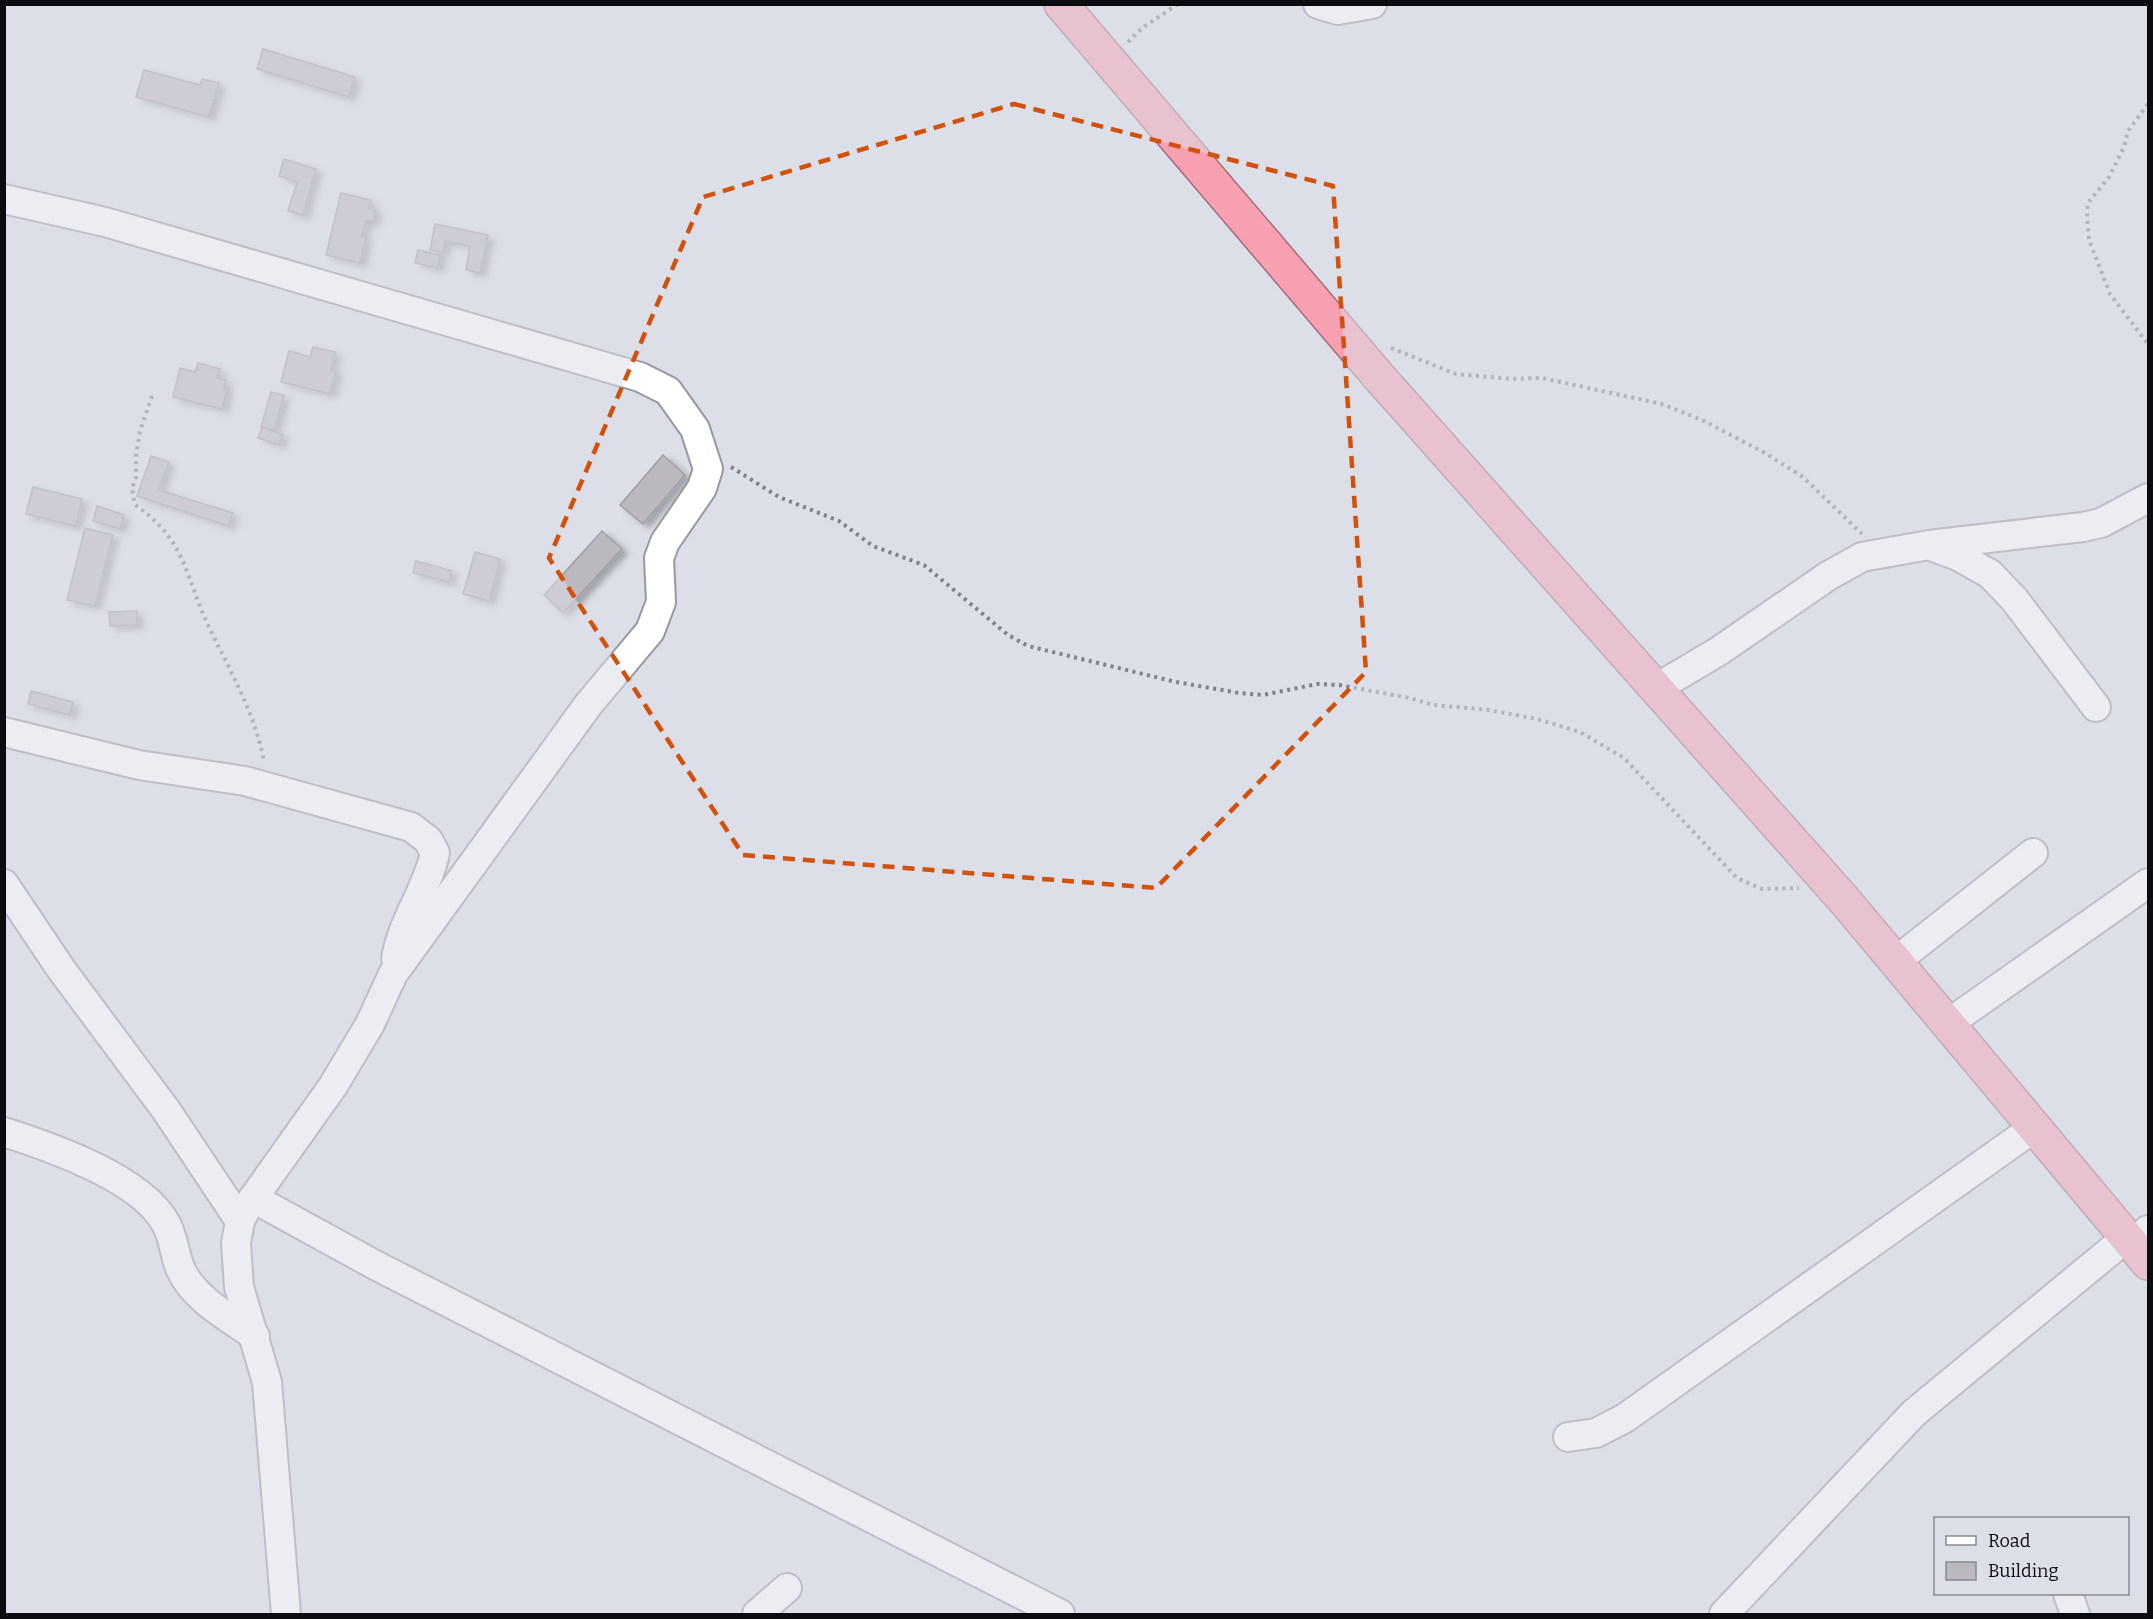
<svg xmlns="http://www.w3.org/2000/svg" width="2153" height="1619" viewBox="0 0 2153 1619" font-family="Bitter,serif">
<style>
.building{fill:#bcb8c0;stroke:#a19da5;stroke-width:1.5;filter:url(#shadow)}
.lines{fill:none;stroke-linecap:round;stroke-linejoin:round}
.minor-casing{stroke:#9798a1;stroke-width:32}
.highway-casing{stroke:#a46c79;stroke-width:36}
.path{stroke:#7f8187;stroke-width:4;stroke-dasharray:3 4.5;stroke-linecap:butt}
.minor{stroke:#fff;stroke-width:28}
.highway{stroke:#f7a0b2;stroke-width:33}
.marked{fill:none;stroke:#d2510c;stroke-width:4.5;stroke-dasharray:12 8;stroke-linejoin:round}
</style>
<defs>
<filter id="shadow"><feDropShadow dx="6" dy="4" stdDeviation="3" flood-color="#0004"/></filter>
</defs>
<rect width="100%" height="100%" fill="#dddfe8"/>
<g class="building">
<polygon points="263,49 355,77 349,97 257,69"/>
<polygon points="144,70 200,85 202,79 219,83 209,117 136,97"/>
<polygon points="284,159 316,169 303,215 288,211 297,182 279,176"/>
<polygon points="341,193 371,200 369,208 376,210 373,222 366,221 362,236 366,237 360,263 326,255"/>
<polygon points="435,224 488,235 480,273 466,270 470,246 445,241 443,253 430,250"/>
<polygon points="418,250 440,255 438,268 415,263"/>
<polygon points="313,347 335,352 331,370 336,372 330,394 281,382 289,351 310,357"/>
<polygon points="198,363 220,369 217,378 226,380 224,389 227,390 222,409 173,397 180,368 195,372"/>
<polygon points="271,392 284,395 274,430 261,427"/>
<polygon points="262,427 283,435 279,445 258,438"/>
<polygon points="663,455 685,475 643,524 620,505"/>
<polygon points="151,456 169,462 159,490 233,513 228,526 137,496"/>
<polygon points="33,487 82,499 76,526 26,514"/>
<polygon points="97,506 124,515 120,529 93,521"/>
<polygon points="85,528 113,535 95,606 67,600"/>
<polygon points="602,531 622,549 563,613 544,595"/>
<polygon points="475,552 500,559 489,601 463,594"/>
<polygon points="416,561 452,571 449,582 413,573"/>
<polygon points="137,611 137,625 110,626 109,612"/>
<polygon points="31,691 73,702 70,715 28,704"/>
</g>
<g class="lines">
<defs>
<g id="minor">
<polyline points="1318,4 1338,10 1372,4"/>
<polyline points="4,199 105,222 640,377 668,391 695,429 708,469 702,488 665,542 659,558 661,602 650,631 588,705 393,974 370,1024 333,1086 247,1207 240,1221 236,1243 239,1287 267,1382 286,1614"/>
<polyline points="1931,546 1958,556 1990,574 2014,599 2096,707"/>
<polyline points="1655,689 1719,651 1828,576 1862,557 1929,545 2083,527 2101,523 2148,498"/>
<path d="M4,732L139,765L245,781L411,827L428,840L435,853C427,890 402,921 396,959"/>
<polyline points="4,884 61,969 166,1110 240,1221"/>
<polyline points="1896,961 2033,853"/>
<polyline points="1949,1023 2148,883"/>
<path d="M4,1132C51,1147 140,1178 165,1222C174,1236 174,1255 181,1270C194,1299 230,1318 255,1336"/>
<polyline points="253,1198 375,1265 1060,1614"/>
<polyline points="2132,1244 2148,1230"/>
<polyline points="1568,1437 1596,1433 1625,1418 2035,1127"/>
<polyline points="2068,1594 2075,1614"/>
<polyline points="757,1614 787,1588"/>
<polyline points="1724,1614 1914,1413 2126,1238"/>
</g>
<polyline id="highway" points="1061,4 1380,378 1845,901 2148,1263"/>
</defs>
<use href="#minor" class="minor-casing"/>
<use href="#highway" class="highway-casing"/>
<g class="path">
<polyline points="1128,42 1142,28 1178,4"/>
<polyline points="2148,104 2128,131 2124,147 2109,177 2088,203 2087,215 2089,240 2110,294 2148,344"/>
<polyline points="1391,348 1456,374 1512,379 1542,378 1662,404 1702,420 1765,453 1803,477 1862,534"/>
<path d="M152,396L140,431L136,455V477L132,489L135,505C186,539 185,577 209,627C230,671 255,713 264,762"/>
<polyline points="731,467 779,497 839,521 873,546 924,565 1008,635 1028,646 1176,682 1239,693 1263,695 1317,684 1339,685 1410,698 1433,705 1489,710 1537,719 1580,732 1624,758 1737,878 1762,889 1799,888"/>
</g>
<use href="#minor" class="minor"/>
<use href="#highway" class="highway"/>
</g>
<path d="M0 0H2153V1619H0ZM1014,104L1333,186L1366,672L1156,888L743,855L549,558L703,197Z" fill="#dddfe8" fill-opacity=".55" fill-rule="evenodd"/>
<path class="marked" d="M1014,104L1333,186L1366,672L1156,888L743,855L549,558L703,197Z"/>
<rect width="2153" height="1619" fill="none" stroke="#0b0c0f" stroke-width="12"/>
<rect x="1934" y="1517" width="195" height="78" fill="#dddfe8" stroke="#898b91" stroke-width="1.5"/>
<rect x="1946" y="1536" width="30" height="9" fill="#ffffff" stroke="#898b91" stroke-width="1.5"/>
<text x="1988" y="1547" font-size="18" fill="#0b0c0f">Road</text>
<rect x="1946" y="1562" width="30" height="18" fill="#bcb8c0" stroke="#898b91" stroke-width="1.5"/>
<text x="1988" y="1577" font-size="18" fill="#0b0c0f">Building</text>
</svg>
